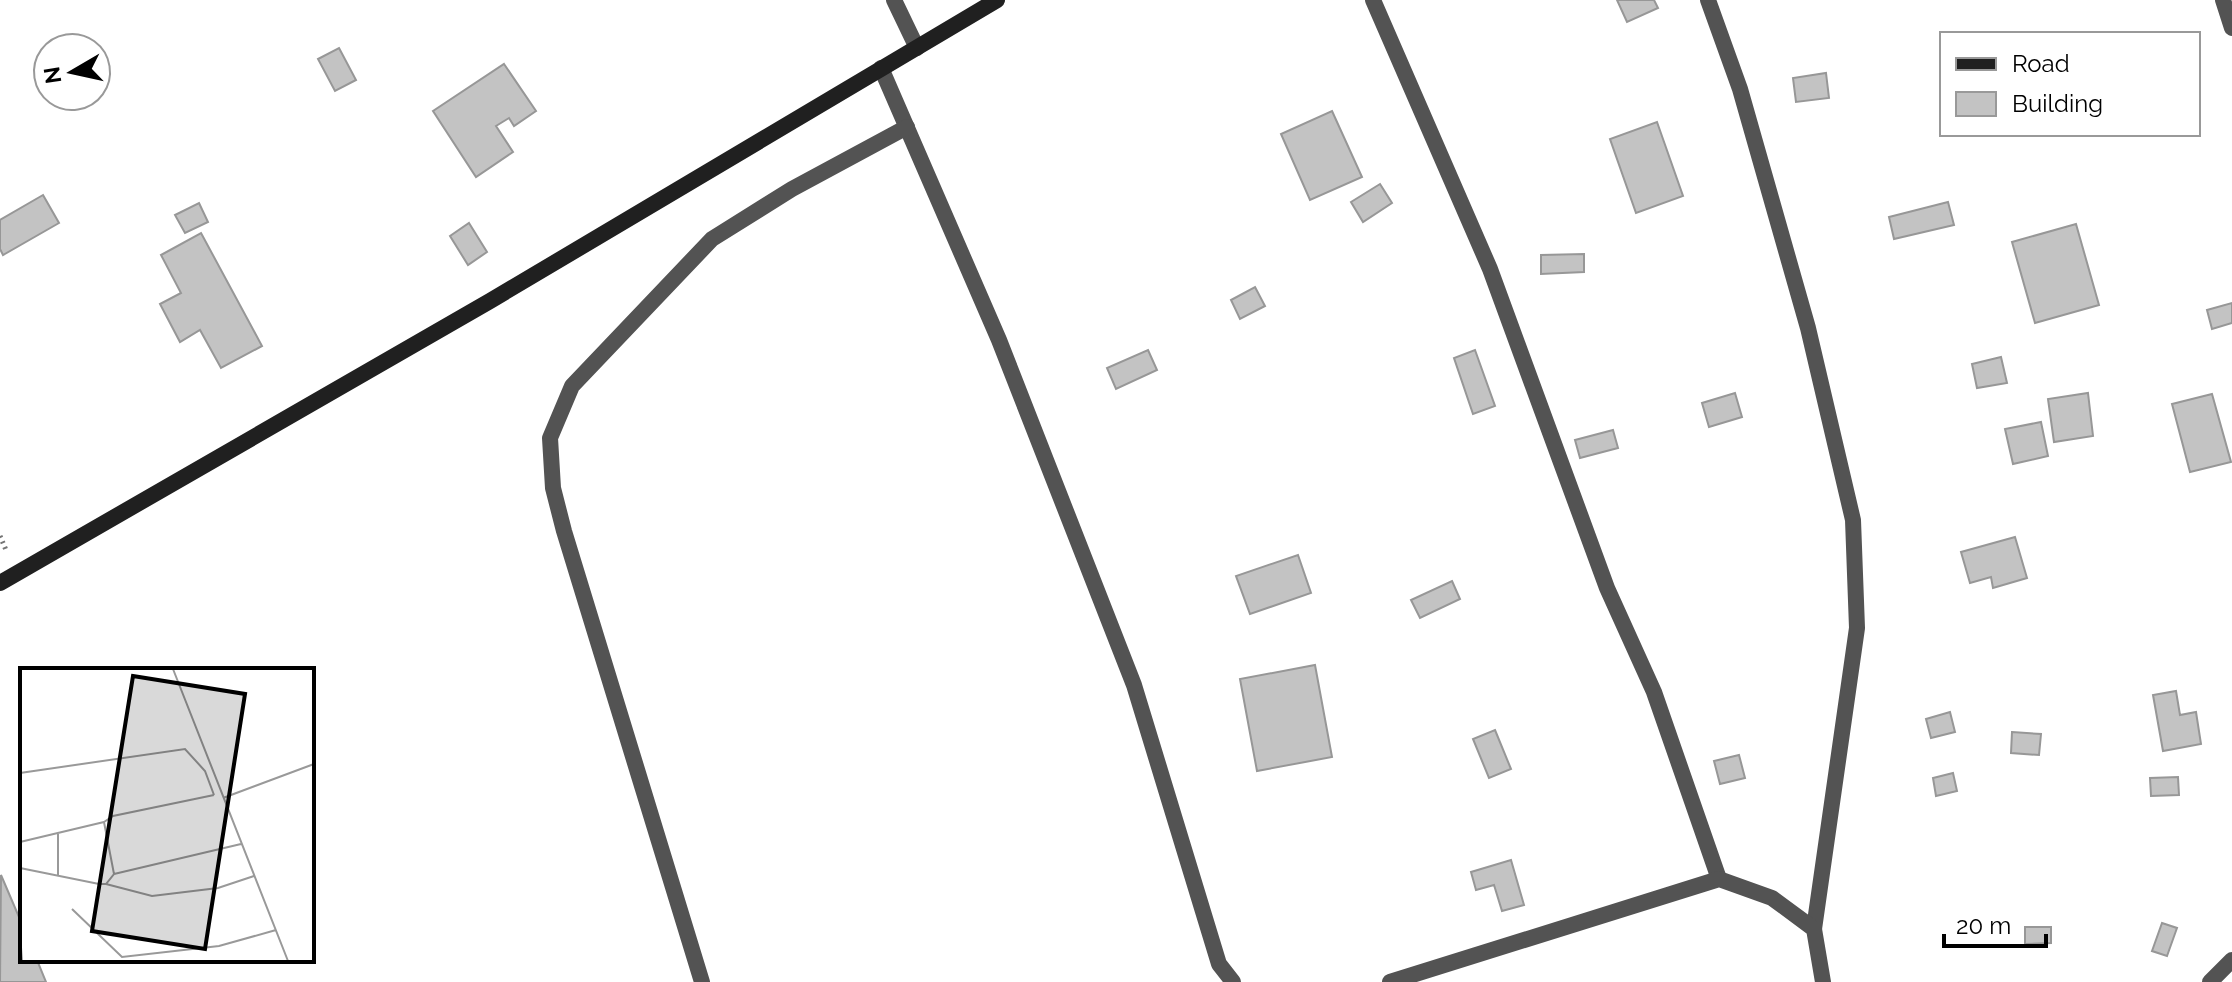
<svg xmlns="http://www.w3.org/2000/svg" width="2232" height="982" viewBox="0 0 2232 982" font-family="Raleway,sans-serif">
<style>
.building{fill:#c3c3c3;stroke:#979797;stroke-width:2}
.lines{fill:none;stroke-linecap:round;stroke-linejoin:round}
.path{stroke:#757575;stroke-width:5;stroke-dasharray:2 4;stroke-linecap:butt}
.street{stroke:#535353;stroke-width:16}
.secondary{stroke:#202020;stroke-width:16}
.inset-road{fill:none;stroke:#999;stroke-width:2}
.view{fill:#000;fill-opacity:0.15;stroke:#000;stroke-width:4}
.inset-edge{fill:none;stroke:#000;stroke-width:4}
</style>
<rect width="100%" height="100%" fill="#fff"/>
<g class="building">
<polygon points="1617,0 1654,0 1658,8 1627,22"/>
<polygon points="339,48 356,80 335,91 318,59"/>
<polygon points="504,64 536,111 514,126 509,118 496,126 513,152 476,177 433,111"/>
<polygon points="1826,73 1829,98 1796,102 1793,78"/>
<polygon points="1332,111 1362,177 1310,200 1281,134"/>
<polygon points="1657,122 1683,196 1636,213 1610,139"/>
<polygon points="1380,184 1392,203 1363,222 1351,202"/>
<polygon points="43,195 59,223 3,255 0,249 0,220"/>
<polygon points="1948,202 1954,225 1894,239 1889,217"/>
<polygon points="199,203 208,222 185,233 175,215"/>
<polygon points="469,223 487,252 468,265 450,236"/>
<polygon points="2076,224 2099,305 2035,323 2012,242"/>
<polygon points="201,233 262,346 221,368 200,330 180,342 160,304 181,293 161,255"/>
<polygon points="1584,254 1584,272 1541,274 1541,255"/>
<polygon points="1255,287 1265,306 1240,319 1231,300"/>
<polygon points="2232,303 2232,323 2212,329 2207,310"/>
<polygon points="1148,350 1157,370 1116,389 1107,368"/>
<polygon points="1475,350 1495,406 1473,414 1454,358"/>
<polygon points="2001,357 2007,383 1977,388 1972,364"/>
<polygon points="1735,393 1742,417 1709,427 1702,403"/>
<polygon points="2088,393 2093,436 2054,442 2048,399"/>
<polygon points="2212,394 2231,462 2190,472 2172,404"/>
<polygon points="2041,422 2048,456 2013,464 2005,429"/>
<polygon points="1613,430 1618,448 1580,458 1575,440"/>
<polygon points="2015,537 2027,578 1993,588 1991,577 1970,583 1961,552"/>
<polygon points="1298,555 1311,593 1250,614 1236,576"/>
<polygon points="1452,581 1460,599 1420,618 1411,600"/>
<polygon points="1315,665 1332,757 1257,771 1240,679"/>
<polygon points="2176,691 2180,715 2196,712 2201,744 2163,751 2153,695"/>
<polygon points="1950,712 1955,732 1931,738 1926,719"/>
<polygon points="1495,730 1511,769 1489,778 1473,739"/>
<polygon points="2012,732 2041,734 2039,755 2011,753"/>
<polygon points="1739,755 1745,778 1720,784 1714,761"/>
<polygon points="1953,773 1957,791 1936,796 1933,778"/>
<polygon points="2178,777 2179,795 2151,796 2150,778"/>
<polygon points="1511,860 1524,905 1502,911 1494,885 1476,890 1471,872"/>
<polygon points="1,875 22,924 22,960 37,960 46,982 0,982"/>
<polygon points="2162,923 2177,928 2167,956 2152,951"/>
<polygon points="2025,927 2051,927 2051,943 2025,944"/>
</g>
<g class="lines">
<polyline class="path" points="0,536 6,550"/>
<g class="street">
<polyline points="894,0 917,48"/>
<polyline points="1373,0 1490,269 1607,588 1654,692 1719,879"/>
<polyline points="1708,0 1740,89 1808,328 1853,520 1857,628 1814,929"/>
<polyline points="2223,0 2232,28"/>
<polyline points="881,68 999,340 1134,685 1219,964 1233,982"/>
<polyline points="702,982 564,531 553,488 550,438 572,386 712,239 792,189 907,127"/>
<polyline points="1390,982 1719,879 1772,898 1814,929 1823,982"/>
<polyline points="2210,982 2232,960"/>
</g>
<polyline class="secondary" points="0,583 490,301 997,0"/>
</g>
<g transform="translate(20 668)">
<rect width="294" height="294" fill="#fff"/>
<path class="inset-road" d="M153,1L268,293M0,105L165,81L185,103L194,127M203,130L294,96M84,154L93,148L194,127M0,174L84,154L94,206L86,216H79L0,200M94,206L221,176M38,208V165M86,216L132,228L198,220L234,208M52,241L102,289L199,278L256,262M0,266L2,293"/>
<path class="view" d="M113,8L225,26L185,281L72,263Z"/>
<rect width="294" height="294" class="inset-edge"/>
</g>
<rect x="1940" y="32" width="260" height="104" fill="#ffffff" stroke="#999999" stroke-width="2"/>
<rect x="1956" y="58" width="40" height="12" fill="#202020" stroke="#999999" stroke-width="2"/>
<text x="2012" y="72" font-size="24" fill="#000000">Road</text>
<rect x="1956" y="92" width="40" height="24" fill="#c3c3c3" stroke="#999999" stroke-width="2"/>
<text x="2012" y="112" font-size="24" fill="#000000">Building</text>
<g transform="translate(72 72) rotate(261)"><circle r="38" fill="#ffffff" stroke="#999999" stroke-width="2"/>
<path d="M0-6L14 30L0 20L-14 30Z" fill="#000000"/>
<text y="-12" font-size="22" font-weight="bold" text-anchor="middle" fill="#000000">N</text>
</g>
<path d="M1944 934v12h102v-12" fill="none" stroke="#000000" stroke-width="4"/>
<text x="1956" y="934" font-size="24" fill="#000000" stroke="#ffffff" stroke-width="6" paint-order="stroke">20 m</text>
</svg>
